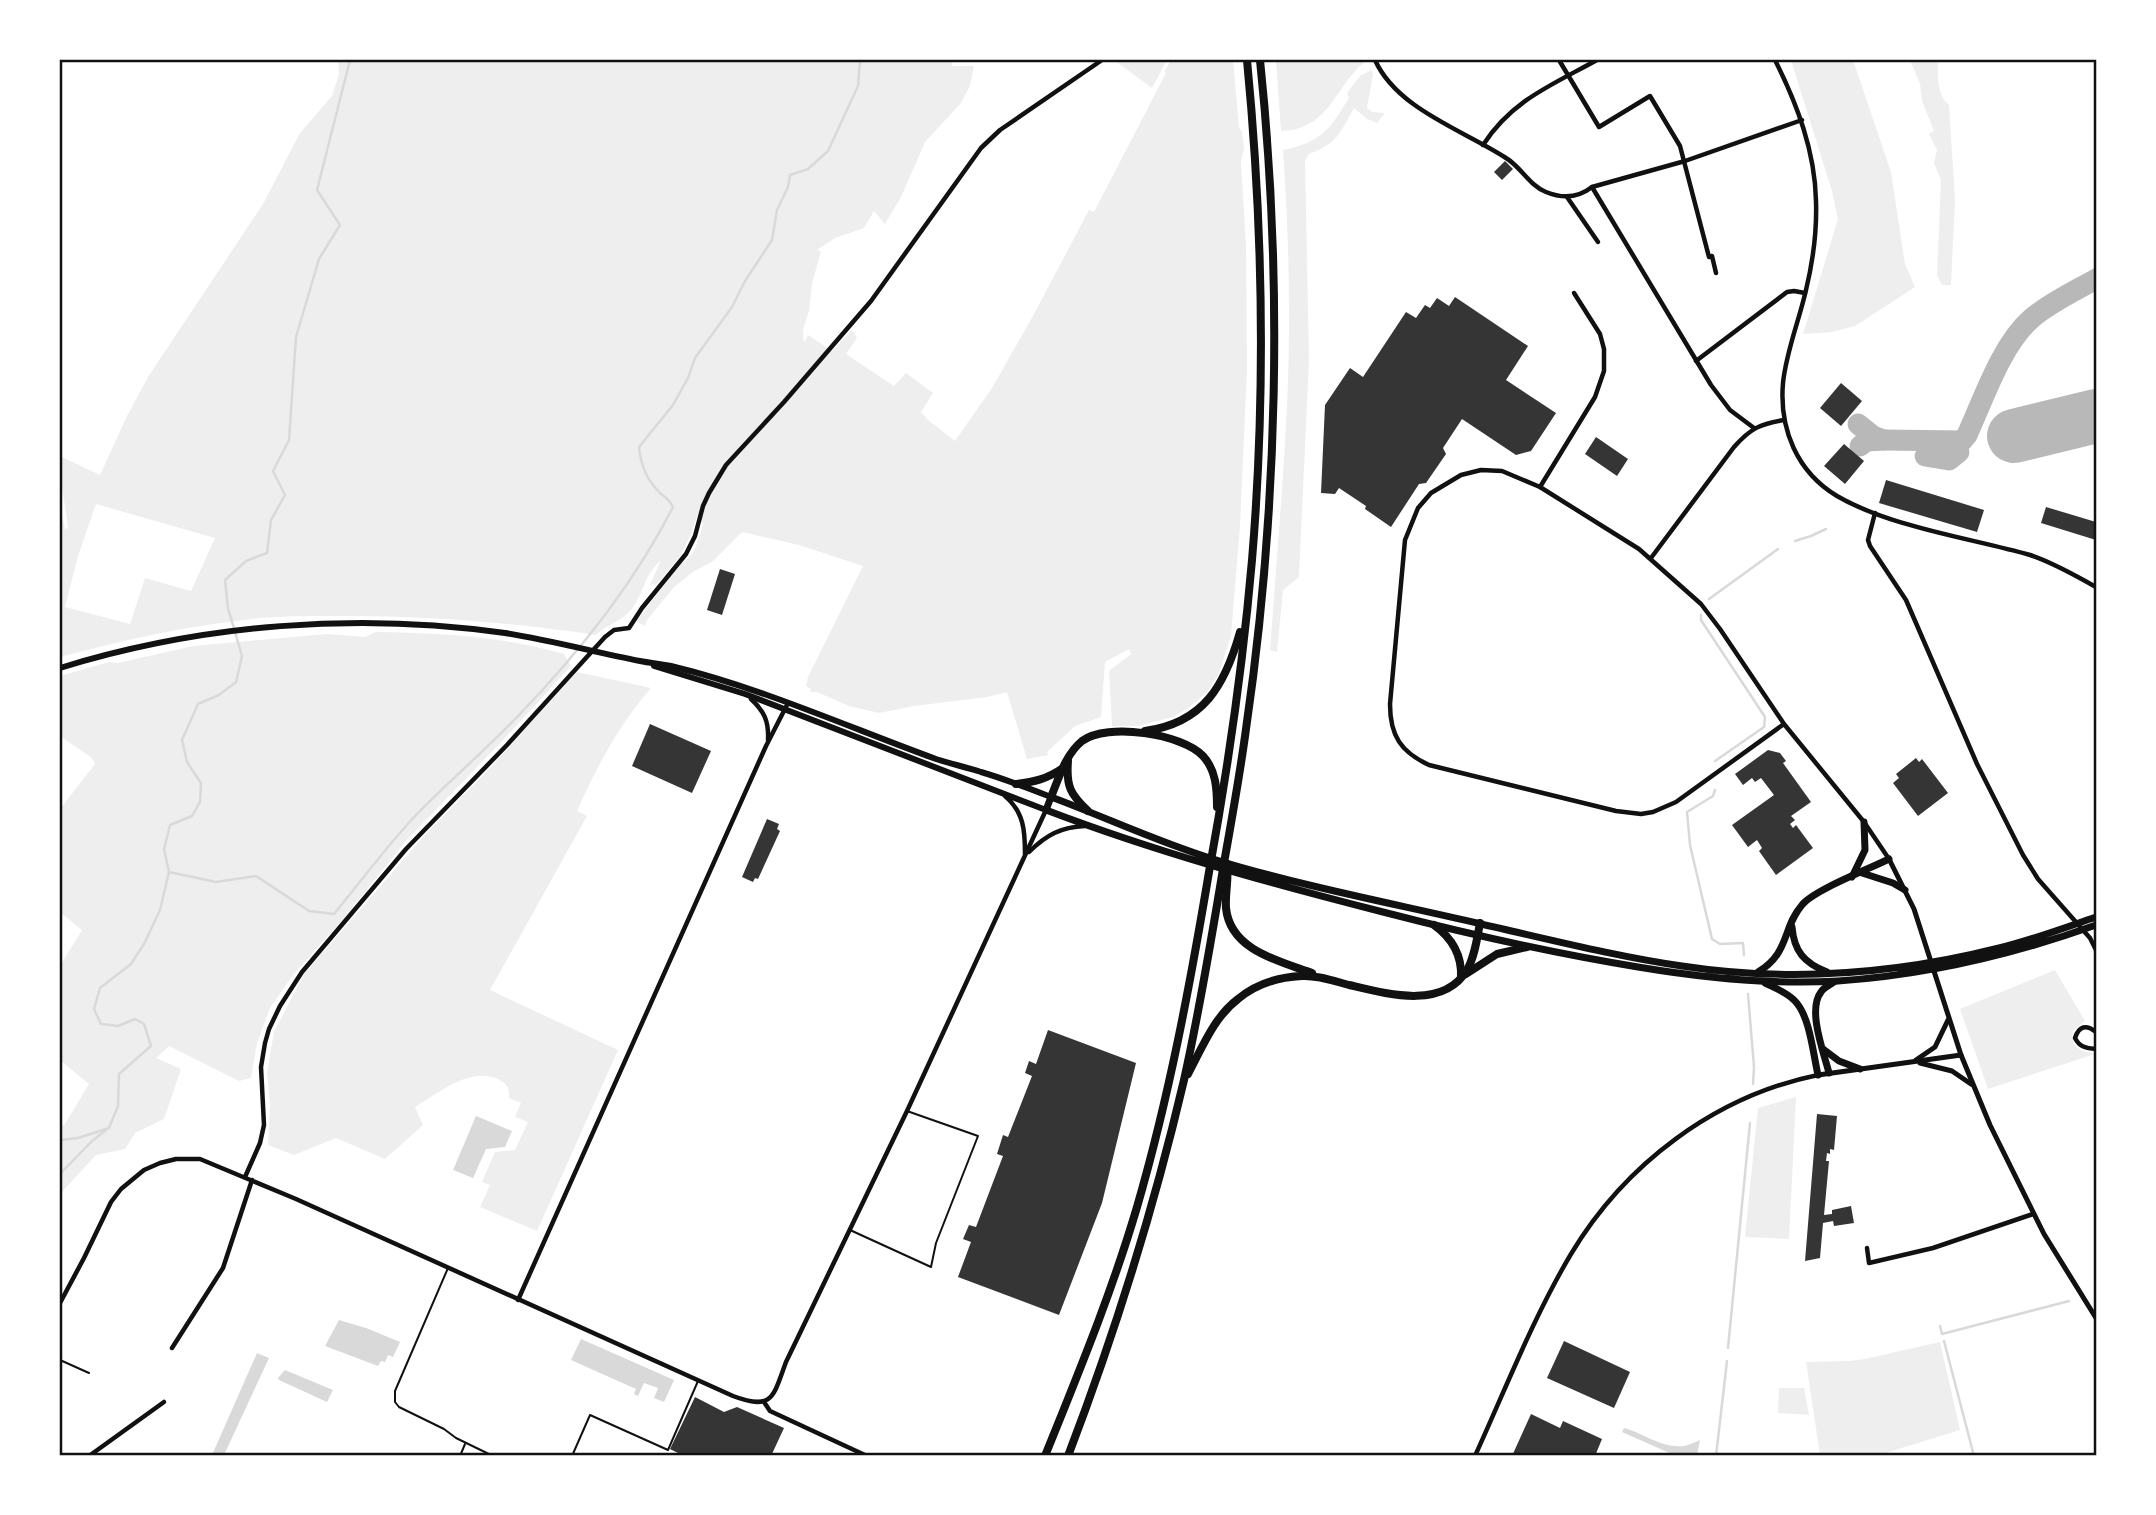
<svg xmlns="http://www.w3.org/2000/svg" width="2156" height="1515" viewBox="0 0 2156 1515" font-family="'Playfair Display',serif">
<style>
.green{fill:#eee;fill-rule:evenodd}
.water{fill:#d9d9d9}
.lines{fill:none;stroke-linecap:round;stroke-linejoin:round}
.stream{stroke:#d9d9d9;stroke-width:2.5}
.taxiway{stroke:#b8b8b8;stroke-width:21}
.runway{stroke:#b8b8b8;stroke-width:54}
.building{fill:#353535}
.service{stroke:#111;stroke-width:2}
.minor{stroke:#111;stroke-width:4.5}
.tertiary{stroke:#111;stroke-width:5}
.secondary{stroke:#111;stroke-width:6}
.primary{stroke:#111;stroke-width:7}
.motorway{stroke:#111;stroke-width:8}
.neatline{fill:none;stroke:#111;stroke-width:2.5}
</style>
<rect width="100%" height="100%" fill="#fff"/>
<g class="green">
<path d="M338,60H952V66H974L970,86L961,103L925,142L901,197L885,224L874,211L864,228L835,238L817,250L821,251L812,284L809,311L803,329L804,343L808,335L832,351L852,330L857,338L846,354L894,386L906,373L933,393L921,412L928,420L955,441L992,388L1034,314L1089,210L1094,212L1166,73L1164,72L1171,60H1233L1239,127L1242,132L1244,148L1241,162L1246,245L1247,369L1240,526L1231,636L1219,673L1209,690L1190,707L1173,717L1138,726H1112L1109,671L1131,654L1129,649L1105,662L1101,717L1075,726L1047,752L1048,755L1027,759L1007,692L987,697L914,706L879,713L849,706L817,692H810L811,689L806,686L808,677L863,566L799,545L742,532L713,561L693,572L674,587L647,620L645,626L636,621L682,563C695,557 699,538 703,524L698,514L691,534L680,556L657,584L650,585L661,560C644,576 646,586 635,604C626,620 609,623 596,635C508,622 420,615 332,616C305,616 278,616 252,619C187,626 123,640 60,657V511L61,512L65,529L68,528C65,504 60,480 60,456L100,475L127,416L148,377L263,204L300,133L332,96L339,74ZM96,504L215,538L191,591L145,578L130,624L65,607L78,556Z"/>
<polygon points="1114,60 1167,60 1152,88"/>
<path d="M1276,60H1367C1334,85 1332,129 1281,131Z"/>
<polygon points="1791,60 1853,60 1891,172 1905,264 1915,287 1855,326 1832,332 1803,334 1838,219 1832,191"/>
<path d="M1910,60H1938C1938,76 1936,94 1949,105L1955,200L1951,285H1942L1937,275L1941,180L1934,163L1937,150L1929,134L1934,131L1922,101L1920,84Z"/>
<path d="M1371,70L1373,74L1367,108L1372,112L1385,113L1377,123L1367,119L1354,108C1339,134 1338,143 1309,154L1305,161L1309,359L1299,577L1283,590L1277,652L1270,650C1276,568 1283,487 1287,405C1291,321 1289,235 1283,150C1322,142 1329,130 1349,98L1347,93L1360,76Z"/>
<path d="M376,632C438,633 504,636 564,654L571,666L505,738L406,841L343,919L293,975L270,1008L257,1043L251,1078L239,1081L169,1046L156,1058L181,1069L164,1119L135,1133L125,1149L96,1155L60,1194V1128L65,1124L89,1084L60,1060V966L82,930L60,912V809L95,764L92,758L60,736V676L109,662L118,663L193,646L327,634L365,637Z"/>
<path d="M577,672L651,688C619,725 597,766 577,811L587,816L490,990L618,1050L537,1231L480,1207L490,1185L482,1182L495,1152L515,1150L528,1122L515,1117L521,1103L509,1098C510,1090 507,1084 500,1080C472,1065 438,1093 415,1107L423,1125L385,1159L336,1138L294,1155L268,1145L270,1105L267,1072L274,1032L304,974L424,836L491,767Z"/>
<path d="M2055,970L2085,1021L2073,1031C2070,1048 2081,1051 2095,1054L1988,1089L1960,1009Z"/>
<polygon points="1796,1097 1789,1239 1745,1237 1758,1108"/>
<polygon points="1940,1342 1960,1430 1879,1455 1820,1455 1806,1362 1848,1361 1865,1359"/>
<polygon points="1779,1388 1804,1388 1809,1415 1778,1413"/>
</g>
<g class="water">
<polygon points="476,1116 512,1131 505,1147 486,1149 473,1178 453,1170"/>
<polygon points="339,1320 366,1328 400,1342 393,1357 388,1355 385,1362 381,1361 378,1366 325,1346"/>
<polygon points="581,1339 674,1380 664,1402 654,1398 658,1388 644,1383 638,1396 634,1394 636,1389 571,1360"/>
<polygon points="257,1353 269,1358 224,1455 212,1455"/>
<polygon points="285,1370 333,1390 327,1402 279,1380 278,1378"/>
<path d="M1624,1428C1643,1433 1663,1449 1684,1446C1689,1445 1695,1442 1700,1440L1697,1455H1674L1622,1432Z"/>
</g>
<g class="lines">
<g class="stream">
<polyline points="1795,541 1811,536 1826,529"/>
<polyline points="1709,599 1778,549"/>
<polyline points="1701,615 1701,620 1765,717 1764,727 1715,761"/>
<polyline points="1715,790 1713,796 1687,812 1690,845 1712,939 1720,944 1743,943 1744,955"/>
<path d="M169,872L216,882L256,876L309,911L334,914C362,880 389,843 419,812C451,779 487,749 518,716C578,654 634,584 673,507C670,501 667,498 661,494C647,480 641,467 639,447L673,405L688,378L695,358L732,307L745,281L772,240L777,210L788,187L790,175L808,169L828,151L858,86L860,60"/>
<polyline points="1748,994 1754,1067 1753,1084"/>
<polyline points="60,1140 78,1138 109,1128 118,1106 119,1074 151,1046 144,1024 135,1019 118,1026 101,1024 94,1009 100,988 131,964 144,944 160,910 169,872 164,849 170,825 192,816 200,802 201,783 187,762 182,740 198,704 219,695 236,682 242,656 228,608 225,580 246,561 267,553 271,520 285,495 273,471 289,440 296,337 319,259 340,225 317,190 350,60"/>
<polyline points="60,1174 92,1141 106,1130"/>
<polyline points="1940,1326 1942,1334 2069,1301"/>
<polyline points="1944,1341 1974,1456"/>
<polyline points="1728,1348 1750,1123"/>
<polyline points="1716,1456 1727,1361"/>
</g>
<g class="taxiway">
<polyline points="1858,424 1873,436 1884,440 1867,441 1860,446"/>
<path d="M1884,440L1962,441L1967,435C1984,398 2001,345 2032,318C2051,302 2075,291 2096,279"/>
<polyline points="1925,456 1949,460 1959,452"/>
</g>
<polyline class="runway" points="2014,436 2096,416"/>
</g>
<g class="building">
<polygon points="1505,161 1513,169 1502,180 1494,172"/>
<polygon points="1455,297 1528,346 1506,380 1556,413 1531,451 1516,455 1462,419 1443,448 1446,454 1426,483 1419,484 1391,527 1365,509 1366,506 1339,488 1335,494 1321,493 1325,405 1350,368 1363,377 1406,312 1416,318 1425,305 1430,308 1437,298 1449,306"/>
<polygon points="1841,383 1862,401 1841,426 1820,408"/>
<polygon points="1596,437 1628,459 1617,476 1585,454"/>
<polygon points="1844,444 1864,461 1845,484 1824,466"/>
<polygon points="1886,480 1984,510 1977,532 1879,503"/>
<polygon points="2046,507 2096,522 2096,540 2041,523"/>
<polygon points="720,569 735,574 722,615 707,610"/>
<polygon points="650,724 711,751 692,793 632,766"/>
<polygon points="1768,750 1780,753 1786,761 1783,763 1811,802 1791,816 1795,820 1790,824 1793,828 1796,825 1813,848 1776,875 1759,851 1762,848 1757,840 1748,847 1732,825 1774,795 1761,778 1755,782 1752,778 1743,785 1735,774"/>
<polygon points="1916,758 1919,762 1922,759 1948,793 1918,816 1893,783 1899,778 1896,774"/>
<polygon points="767,819 779,824 777,829 780,831 758,879 755,878 753,882 742,877"/>
<polygon points="1048,1030 1136,1063 1102,1203 1059,1315 958,1277 971,1242 963,1239 969,1225 976,1227 1003,1156 997,1154 1003,1135 1008,1137 1032,1076 1025,1073 1029,1061 1036,1064"/>
<polygon points="1817,1114 1837,1116 1834,1150 1830,1149 1830,1154 1827,1153 1826,1161 1829,1161 1824,1215 1832,1214 1832,1210 1851,1206 1854,1223 1834,1226 1833,1221 1823,1223 1820,1258 1805,1261"/>
<polygon points="1564,1341 1630,1372 1614,1408 1547,1378"/>
<polygon points="695,1397 724,1412 737,1407 784,1428 771,1456 684,1456 670,1449"/>
<polygon points="1531,1414 1560,1428 1563,1421 1602,1439 1595,1456 1512,1456"/>
</g>
<g class="lines">
<g class="service">
<polyline points="850,1230 931,1267 936,1243 978,1136 907,1111"/>
<polyline points="448,1268 395,1391 395,1402 399,1407 444,1429 456,1438 493,1456"/>
<polyline points="60,1360 89,1373"/>
<polyline points="460,1456 465,1444"/>
<polyline points="572,1456 590,1415 668,1450 698,1381"/>
</g>
<g class="minor">
<path d="M1375,60C1397,109 1463,130 1506,158C1521,167 1530,186 1546,192C1563,199 1578,198 1592,187L1685,161L1802,120"/>
<polyline points="1559,60 1599,127 1650,96 1680,146 1709,257 1712,256 1716,273"/>
<path d="M1775,60C1797,104 1815,151 1816,201C1817,231 1813,261 1806,290C1799,321 1786,352 1783,383C1779,429 1797,472 1837,496C1890,527 1970,538 2030,555C2054,563 2074,575 2096,587"/>
<path d="M1483,145C1512,100 1552,85 1597,60"/>
<polyline points="1592,187 1711,385 1730,410 1754,428"/>
<polyline points="1567,197 1598,242"/>
<polyline points="1696,361 1787,292 1794,291 1805,293"/>
<polyline points="1540,487 1595,397 1604,371 1604,349 1600,334 1574,293"/>
<polyline points="1875,513 1868,540 1870,546 1906,600 1977,764 2023,855 2038,879 2090,938 2096,950"/>
<path d="M1651,558L1734,447C1751,428 1760,424 1784,420"/>
<path d="M751,699C764,711 769,721 768,740"/>
<path d="M1784,724L1676,802L1653,812L1641,814L1616,811L1429,765C1401,752 1390,736 1390,704L1405,540L1418,508L1431,493L1461,475L1481,470L1502,471L1540,487L1639,549L1701,604L1720,629L1784,724L1864,822L1889,859"/>
<path d="M1005,796C1024,812 1025,831 1025,854"/>
<path d="M1029,852C1046,835 1061,827 1085,826"/>
<path d="M2096,1032C2086,1024 2079,1026 2075,1038C2080,1048 2087,1048 2096,1049"/>
<polyline points="245,1177 260,1143 264,1125 261,1067 265,1043 269,1029 280,1006 302,972 406,849 507,745 605,637 614,630 629,628 642,608 686,554 695,536 703,506 709,493 726,465 784,402 871,301 981,148 1000,130 1102,60"/>
<polyline points="1867,1248 1869,1263 1933,1248 2033,1214"/>
<polyline points="518,1300 766,746 788,703"/>
<path d="M60,1303L84,1258L111,1202L121,1189L144,1170L160,1163L176,1159H200L296,1199L733,1396C773,1411 773,1397 786,1362L907,1111L1046,810"/>
<polyline points="172,1348 223,1268 252,1180"/>
<polyline points="764,1402 770,1411 867,1456"/>
<polyline points="89,1456 164,1402"/>
<path d="M1475,1456C1506,1388 1533,1318 1571,1254C1625,1164 1715,1096 1818,1075"/>
</g>
<g class="tertiary">
<polyline points="1889,859 1914,909 1961,1055 1990,1125 2044,1234 2096,1318"/>
<polyline points="1916,1060 1935,1047 1948,1020"/>
<polyline points="1920,1063 1952,1071 1971,1084"/>
<polyline points="1818,1075 1961,1055"/>
</g>
<g class="secondary">
<polyline points="654,666 745,694 1046,810"/>
<path d="M60,668C202,624 358,612 505,633C550,640 594,652 640,661C650,663 661,664 671,666C762,688 848,727 936,759C951,764 966,767 981,772C1005,779 1028,788 1051,797"/>
</g>
<g class="primary">
<polyline points="1862,873 1893,883 1905,890"/>
<polyline points="1852,877 1865,850 1864,822"/>
<path d="M2096,917C2064,928 2032,940 1999,948C1896,974 1787,982 1682,966C1614,956 1548,939 1481,924C1391,903 1301,886 1213,859C1158,842 1105,817 1051,797L1046,810C1156,852 1269,883 1383,912C1468,934 1552,953 1638,967C1704,978 1771,985 1838,981C1928,975 2012,955 2096,925"/>
<path d="M1792,927C1794,951 1804,963 1827,972"/>
<path d="M1758,972C1790,953 1782,928 1802,905C1814,890 1869,869 1889,859"/>
<path d="M1765,983C1775,988 1786,992 1794,1000C1810,1015 1813,1054 1818,1075"/>
<polyline points="1823,1049 1839,1061 1860,1069"/>
<path d="M1829,1073C1824,1053 1807,1010 1821,992C1824,987 1830,985 1834,982"/>
</g>
<g class="motorway">
<path d="M1145,731C1204,723 1225,685 1240,632"/>
<path d="M1068,761C1066,786 1070,794 1088,811"/>
<path d="M1016,784C1034,782 1047,779 1063,768"/>
<path d="M1051,797C1059,778 1065,755 1082,741C1107,722 1183,734 1203,756C1216,770 1217,789 1217,807"/>
<path d="M1227,864C1229,879 1225,893 1226,908C1230,950 1279,961 1312,973"/>
<path d="M1434,925C1452,938 1462,954 1461,977"/>
<polyline points="1466,974 1497,954 1527,947"/>
<path d="M1188,1074C1202,1048 1214,1017 1238,999C1256,984 1279,977 1302,976C1318,975 1334,981 1349,985C1387,994 1443,1010 1467,970C1475,956 1477,938 1480,923"/>
<path d="M1045,1456C1078,1374 1112,1292 1137,1207C1169,1097 1190,985 1209,872C1228,768 1243,664 1252,560C1266,393 1263,226 1247,60"/>
<path d="M1068,1456C1115,1333 1154,1208 1184,1080C1200,1008 1212,936 1224,863C1232,818 1240,774 1246,729C1278,510 1283,280 1260,60"/>
</g>
</g>
<rect width="2156" height="1515" fill="none" stroke="#ffffff" stroke-width="122"/>
<rect x="61" y="61" width="2034" height="1393" class="neatline"/>
</svg>
